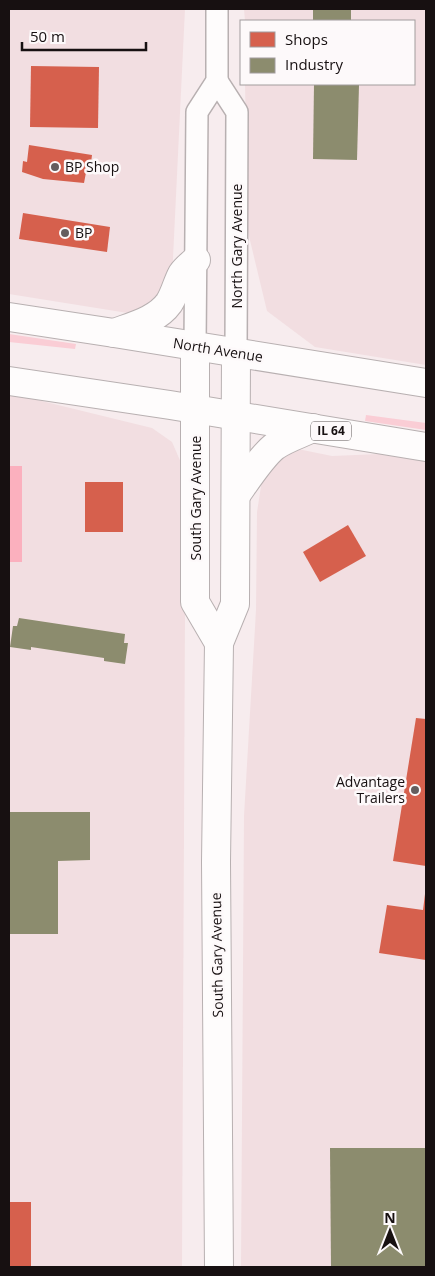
<svg xmlns="http://www.w3.org/2000/svg" width="435" height="1276" viewBox="0 0 435 1276" font-family="'Open Sans',sans-serif">
<style>
.built{fill:#f2dee1}
.green{fill:#facdd5}
.water{fill:#fbb0be}
.shops{fill:#d6604d}
.industry{fill:#8c8c6e}
.lines{fill:none;stroke-linecap:round;stroke-linejoin:round}
.minor-casing{stroke:#b8b0b1;stroke-width:24}
.major-casing{stroke:#b8b0b1;stroke-width:30}
.minor{stroke:#fefcfc;stroke-width:21}
.major{stroke:#fefcfc;stroke-width:28}
.poi-dot{fill:#655d5e;stroke:#fdf9fa;stroke-width:2}
.labels{text-anchor:middle;stroke-width:5;stroke-linejoin:round;paint-order:stroke}
.shield{fill:#fdf9fa;stroke:#5c5657;stroke-width:1}
.shield-label{font-size:12px;font-weight:bold;fill:#171011}
.poi-label{font-size:14px;fill:#171011;stroke:#fdf9fa;text-anchor:start}
.street-label{font-size:14px;fill:#171011;stroke:#fdf9fa}
</style>
<rect width="100%" height="100%" fill="#f7ecee"/>
<g class="built">
<polygon points="9,9 185,9 172,279 166,296 134,314 9,294"/>
<polygon points="244,9 426,9 426,365 315,347 267,311 248,232 245,84 414,84 414,21 245,21"/>
<polygon points="9,393 152,428 172,442 182,465 185,610 182,1267 9,1267"/>
<polygon points="288,447 332,456 404,453 426,457 426,1267 241,1267 244,816 256,610 257,512 262,480"/>
</g>
<g class="green">
<polygon points="9,334 76,344 75,349 9,342"/>
<polygon points="366,415 426,423 426,430 365,421"/>
</g>
<rect class="water" x="9" y="466" width="13" height="96"/>
<g class="shops">
<polygon points="31,66 99,67 98,128 30,127"/>
<polygon points="29,145 92,155 91,163 88,162 84,183 43,179 22,172 23,161 27,162"/>
<polygon points="23,213 110,227 107,252 19,239"/>
<rect x="85" y="482" width="38" height="50"/>
<polygon points="348,525 366,556 320,582 303,552"/>
<polygon points="416,718 426,719 426,866 393,861"/>
<polygon points="425,894 426,894 426,960 379,953 387,905 423,910"/>
<rect x="9" y="1202" width="22" height="65"/>
</g>
<g class="industry">
<rect x="313" y="9" width="38" height="12"/>
<polygon points="314,84 359,85 357,160 313,159"/>
<polygon points="19,618 125,634 124,643 128,643 125,664 104,661 104,658 31,647 31,650 10,647 13,626 17,626"/>
<polygon points="9,812 90,812 90,860 58,861 58,934 9,934"/>
<polygon points="330,1148 426,1148 426,1267 331,1267"/>
</g>
<g class="lines">
<defs>
<g id="minor">
<polyline points="217,81 237,112 236,353"/>
<polyline points="195,346 197,112 217,81 217,9"/>
</g>
<g id="major">
<polyline points="9,317 114,333 426,383"/>
<path d="M114,333C133,326 157,320 169,303C175,294 177,283 182,274C186,268 192,264 196,260"/>
<polyline points="195,346 195,602 219,643"/>
<polyline points="9,381 170,405 426,447"/>
<path d="M236,495C246,481 262,456 275,446C287,438 300,434 313,428"/>
<polyline points="219,1267 216,862 219,643 235,604 236,353"/>
</g>
</defs>
<use href="#minor" class="minor-casing"/>
<use href="#major" class="major-casing"/>
<use href="#minor" class="minor"/>
<use href="#major" class="major"/>
</g>
<g class="poi-dot">
<circle cx="55" cy="167" r="5"/>
<circle cx="65" cy="233" r="5"/>
<circle cx="415" cy="790" r="5"/>
</g>
<g class="labels">
<rect class="shield" x="311" y="421.5" width="40" height="19" rx="4"/>
<g class="shield-label">
<text x="331" y="435">IL 64</text>
</g>
<g class="poi-label">
<text x="65" y="172">BP Shop</text>
<text x="75" y="238">BP</text>
<text x="405" y="787" text-anchor="end">Advantage<tspan x="405" dy="16">Trailers</tspan></text>
</g>
<g class="street-label">
<text transform="translate(237 246) rotate(-90)" y="5">North Gary Avenue</text>
<text transform="translate(218 350) rotate(9)" y="5">North Avenue</text>
<text transform="translate(196 498) rotate(-90)" y="5">South Gary Avenue</text>
<text transform="translate(217 955) rotate(-91)" y="5">South Gary Avenue</text>
</g>
</g>
<rect width="435" height="1276" fill="none" stroke="#171011" stroke-width="20"/>
<rect x="240" y="20" width="175" height="65" fill="#fdf9fa" stroke="#a19c9d"/>
<rect x="250" y="32" width="25" height="15" fill="#d6604d" stroke="#a19c9d"/>
<text x="285" y="45" font-size="15" fill="#171011">Shops</text>
<rect x="250" y="58" width="25" height="15" fill="#8c8c6e" stroke="#a19c9d"/>
<text x="285" y="70" font-size="15" fill="#171011">Industry</text>
<g transform="translate(390 1231)" stroke="#fdf9fa" stroke-width="4" paint-order="stroke">
<path d="M0-4L9 19L0 12L-9 19Z" fill="#171011"/>
<text y="-8" font-size="14" font-weight="bold" text-anchor="middle" fill="#171011">N</text>
</g>
<path d="M22 42v8h124v-8" fill="none" stroke="#171011" stroke-width="2.5"/>
<text x="30" y="42" font-size="15" fill="#171011" stroke="#fdf9fa" stroke-width="4" paint-order="stroke">50 m</text>
</svg>
